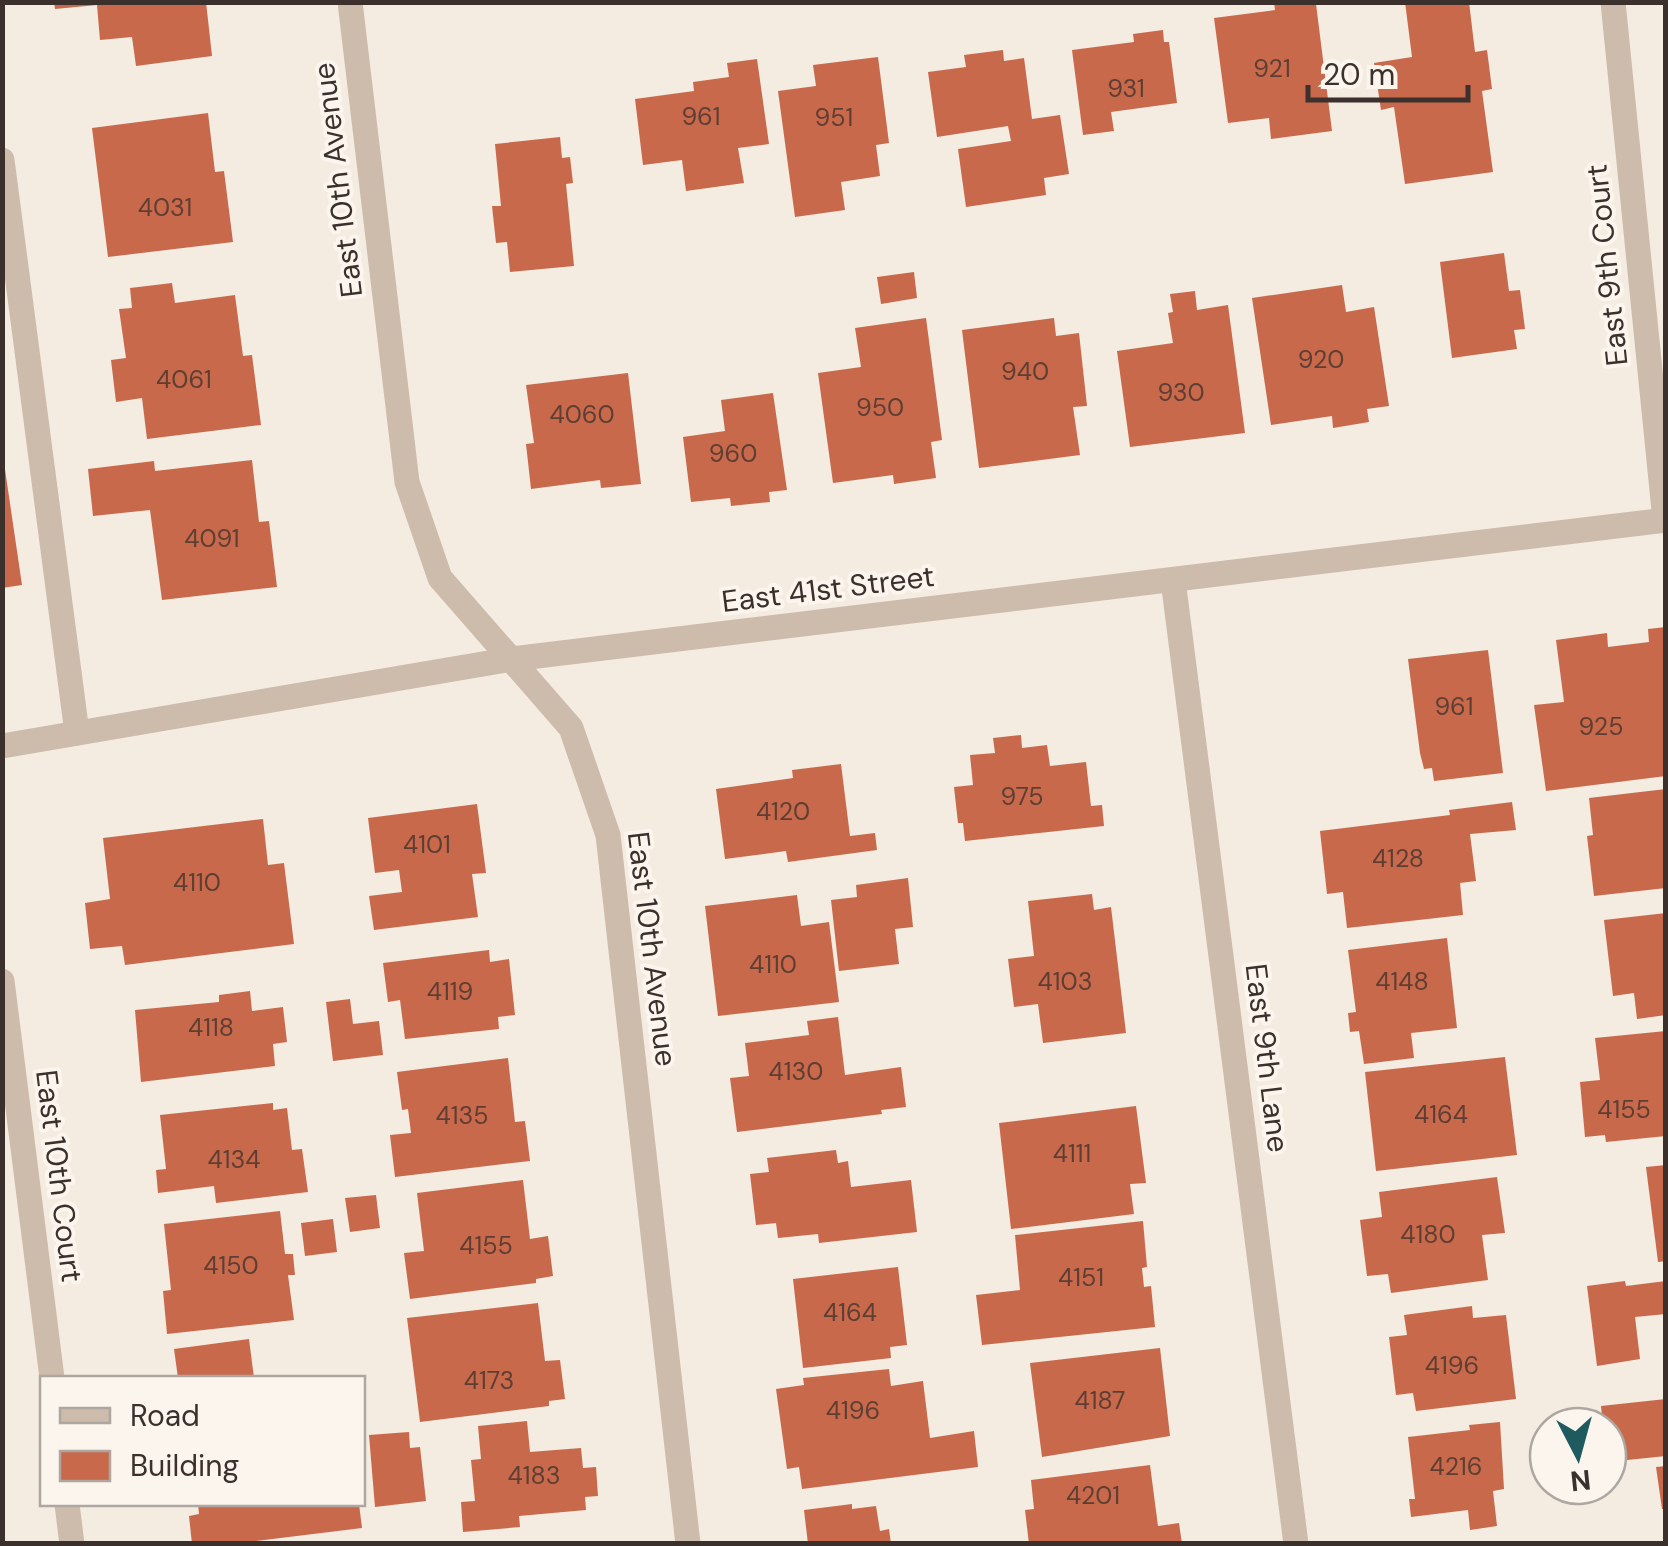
<svg xmlns="http://www.w3.org/2000/svg" width="1668" height="1546" viewBox="0 0 1668 1546" font-family="'DM Sans',sans-serif">
<style>
.building{fill:#c8694b}
.lines{fill:none;stroke-linecap:round;stroke-linejoin:round}
.minor{stroke:#cdbbac;stroke-width:25}
.labels{text-anchor:middle;stroke-width:8;stroke-linejoin:round;paint-order:stroke}
.number-label{font-size:25px;fill:#5e3e33}
.street-label{font-size:30px;fill:#3b302b;stroke:#fbf5ee}
</style>
<rect width="100%" height="100%" fill="#f4ebe1"/>
<g class="building">
<polygon points="54,2 206,2 212,56 136,66 132,37 100,40 97,5 55,9"/>
<polygon points="1274,2 1316,4 1332,131 1271,139 1269,118 1228,123 1214,18 1275,10"/>
<polygon points="1405,2 1469,2 1475,52 1487,50 1492,89 1482,91 1493,172 1405,184 1394,107 1381,110 1374,63 1412,57"/>
<polygon points="1163,30 1164,42 1169,42 1177,103 1111,112 1114,131 1083,135 1072,50 1134,42 1133,34"/>
<polygon points="1003,50 1004,61 1024,58 1032,119 1060,115 1069,174 1044,178 1046,195 966,207 958,149 1011,141 1008,126 937,137 928,72 966,67 964,55"/>
<polygon points="878,57 889,143 876,145 880,176 841,182 845,210 795,217 778,91 816,86 813,65"/>
<polygon points="757,59 769,144 738,148 744,183 686,191 682,160 643,165 635,99 694,91 693,82 729,77 727,63"/>
<polygon points="208,113 215,172 224,171 233,242 108,257 92,128"/>
<polygon points="560,137 562,158 570,157 573,183 566,184 574,266 510,272 507,242 496,243 492,206 501,206 495,144"/>
<polygon points="1504,253 1509,291 1520,290 1525,329 1514,330 1517,349 1452,358 1440,262"/>
<polygon points="914,272 917,298 881,304 877,277"/>
<polygon points="172,283 175,303 235,295 243,356 252,355 261,425 147,439 142,398 116,402 111,360 126,358 119,309 132,308 130,288"/>
<polygon points="1342,285 1346,312 1374,307 1389,406 1367,409 1369,422 1333,428 1332,416 1271,425 1252,298"/>
<polygon points="1195,291 1197,310 1228,305 1245,433 1130,447 1117,351 1173,343 1168,313 1173,312 1170,294"/>
<polygon points="926,318 942,440 931,442 936,478 894,484 893,475 833,483 818,373 861,367 855,328"/>
<polygon points="1054,318 1056,336 1079,333 1087,406 1073,407 1080,455 979,468 962,330"/>
<polygon points="628,373 641,484 601,488 600,480 531,489 526,444 534,443 526,385"/>
<polygon points="773,393 787,490 769,492 770,502 731,506 730,498 691,502 683,437 725,431 721,400"/>
<polygon points="2,449 22,585 2,588"/>
<polygon points="252,460 259,522 269,521 277,587 162,600 150,510 93,516 88,469 154,461 155,471"/>
<polygon points="1666,627 1666,776 1546,791 1534,705 1564,702 1556,640 1607,633 1608,647 1649,642 1648,629"/>
<polygon points="1488,650 1503,773 1434,781 1432,768 1424,769 1420,753 1408,659"/>
<polygon points="1021,735 1022,748 1047,745 1050,766 1086,762 1091,806 1102,805 1104,826 965,841 963,823 958,823 954,787 973,785 970,755 995,753 993,738"/>
<polygon points="841,764 850,836 875,833 877,850 788,862 786,851 725,859 716,789 793,778 792,770"/>
<polygon points="1666,789 1666,888 1594,896 1587,836 1593,835 1589,798"/>
<polygon points="1512,802 1516,830 1470,834 1476,881 1460,883 1463,915 1347,928 1343,892 1327,894 1320,831 1450,815 1449,810"/>
<polygon points="477,804 486,873 472,874 478,917 374,930 369,896 402,892 399,870 375,873 368,818"/>
<polygon points="263,819 268,865 284,863 294,944 125,965 122,946 90,949 85,903 110,899 103,838"/>
<polygon points="908,878 913,927 895,929 899,964 839,971 831,900 857,897 856,885"/>
<polygon points="1092,894 1094,910 1111,907 1126,1033 1043,1043 1038,1004 1014,1007 1008,959 1034,956 1028,901"/>
<polygon points="797,895 801,926 829,922 839,1002 718,1016 705,906"/>
<polygon points="1666,913 1666,1015 1637,1019 1634,993 1613,996 1604,920"/>
<polygon points="1447,938 1457,1028 1411,1033 1414,1058 1364,1064 1359,1031 1350,1032 1348,1013 1356,1012 1348,950"/>
<polygon points="489,950 490,962 509,959 515,1015 498,1017 499,1029 405,1039 400,1000 388,1002 383,963"/>
<polygon points="250,991 252,1011 283,1007 287,1042 273,1044 275,1066 141,1082 135,1010 219,1002 219,995"/>
<polygon points="350,999 353,1024 379,1021 383,1055 333,1061 326,1002"/>
<polygon points="838,1017 845,1075 901,1067 906,1107 881,1110 882,1114 737,1132 730,1078 749,1076 745,1043 809,1035 807,1021"/>
<polygon points="1666,1031 1666,1136 1606,1142 1605,1135 1585,1137 1580,1082 1600,1080 1595,1038"/>
<polygon points="1505,1057 1517,1155 1376,1171 1365,1072"/>
<polygon points="508,1058 515,1122 525,1121 530,1161 395,1177 390,1135 411,1133 408,1109 402,1110 397,1072"/>
<polygon points="273,1103 273,1110 287,1108 292,1150 302,1149 308,1192 216,1203 214,1186 158,1193 156,1170 166,1169 160,1115"/>
<polygon points="1136,1106 1146,1183 1130,1184 1134,1214 1011,1229 999,1123"/>
<polygon points="836,1150 838,1163 848,1161 851,1187 911,1180 917,1232 819,1243 818,1234 778,1238 776,1223 756,1225 750,1174 769,1172 767,1158"/>
<polygon points="1666,1165 1666,1261 1658,1262 1646,1167"/>
<polygon points="1497,1177 1505,1233 1482,1235 1488,1280 1391,1293 1388,1274 1367,1276 1360,1220 1382,1217 1379,1192"/>
<polygon points="523,1180 530,1239 548,1236 553,1276 536,1279 536,1283 410,1299 404,1253 424,1251 417,1193"/>
<polygon points="376,1195 380,1228 350,1232 345,1198"/>
<polygon points="280,1211 285,1254 293,1254 295,1275 288,1275 294,1320 167,1334 163,1291 171,1290 164,1224"/>
<polygon points="333,1219 337,1252 305,1256 301,1223"/>
<polygon points="1143,1221 1147,1267 1142,1268 1144,1287 1151,1286 1155,1327 982,1345 976,1295 1020,1290 1015,1235"/>
<polygon points="898,1267 907,1345 890,1347 891,1358 803,1368 793,1279"/>
<polygon points="1625,1281 1626,1286 1666,1281 1666,1314 1635,1317 1640,1359 1597,1366 1587,1286"/>
<polygon points="538,1303 545,1361 560,1360 565,1399 549,1401 549,1406 420,1422 407,1318"/>
<polygon points="1472,1306 1473,1318 1506,1315 1516,1399 1416,1411 1413,1393 1396,1395 1389,1337 1407,1335 1404,1315"/>
<polygon points="249,1339 254,1378 178,1378 174,1349"/>
<polygon points="1160,1348 1170,1436 1042,1457 1030,1363"/>
<polygon points="889,1369 891,1386 923,1381 930,1438 974,1431 978,1467 802,1489 799,1467 787,1469 776,1389 804,1385 803,1378"/>
<polygon points="1666,1399 1666,1456 1608,1462 1608,1426 1603,1426 1601,1406"/>
<polygon points="527,1421 530,1452 581,1448 583,1468 596,1467 598,1496 585,1497 586,1510 519,1516 520,1527 463,1532 461,1502 475,1501 471,1460 481,1459 478,1426"/>
<polygon points="1500,1422 1504,1489 1493,1491 1497,1526 1470,1530 1468,1510 1411,1517 1409,1499 1415,1499 1408,1437 1470,1430 1469,1425"/>
<polygon points="409,1432 410,1448 420,1447 426,1501 375,1507 369,1435"/>
<polygon points="1150,1465 1158,1526 1179,1523 1182,1544 1029,1544 1025,1510 1034,1509 1031,1480"/>
<polygon points="1666,1466 1666,1509 1662,1509 1656,1467"/>
<polygon points="198,1504 359,1504 362,1528 231,1544 192,1544 189,1516 199,1514"/>
<polygon points="852,1504 852,1509 876,1506 880,1531 889,1529 891,1544 808,1544 804,1510"/>
</g>
<g class="lines">
<g class="minor">
<polyline points="350,2 407,482 440,578 571,728 608,835 688,1544"/>
<polyline points="1613,2 1665,520"/>
<polyline points="2,160 77,733"/>
<polyline points="1173,580 1296,1544"/>
<polyline points="2,746 512,659 1666,520"/>
<polyline points="2,981 52,1378"/>
<polyline points="67,1504 72,1544"/>
</g>
</g>
<g class="labels">
<g class="number-label">
<text x="1272" y="77">921</text>
<text x="1126" y="97">931</text>
<text x="701" y="125">961</text>
<text x="834" y="126">951</text>
<text x="165" y="216">4031</text>
<text x="1321" y="368">920</text>
<text x="1025" y="380">940</text>
<text x="184" y="388">4061</text>
<text x="1181" y="401">930</text>
<text x="880" y="416">950</text>
<text x="582" y="423">4060</text>
<text x="733" y="462">960</text>
<text x="212" y="547">4091</text>
<text x="1454" y="715">961</text>
<text x="1601" y="735">925</text>
<text x="1022" y="805">975</text>
<text x="783" y="820">4120</text>
<text x="427" y="853">4101</text>
<text x="1398" y="867">4128</text>
<text x="197" y="891">4110</text>
<text x="773" y="973">4110</text>
<text x="1065" y="990">4103</text>
<text x="1402" y="990">4148</text>
<text x="450" y="1000">4119</text>
<text x="211" y="1036">4118</text>
<text x="796" y="1080">4130</text>
<text x="1624" y="1118">4155</text>
<text x="1441" y="1123">4164</text>
<text x="462" y="1124">4135</text>
<text x="1072" y="1162">4111</text>
<text x="234" y="1168">4134</text>
<text x="1428" y="1243">4180</text>
<text x="486" y="1254">4155</text>
<text x="231" y="1274">4150</text>
<text x="1081" y="1286">4151</text>
<text x="850" y="1321">4164</text>
<text x="1452" y="1374">4196</text>
<text x="489" y="1389">4173</text>
<text x="1100" y="1409">4187</text>
<text x="853" y="1419">4196</text>
<text x="1456" y="1475">4216</text>
<text x="534" y="1484">4183</text>
<text x="1093" y="1504">4201</text>
</g>
<g class="street-label">
<text transform="translate(338 180) rotate(-97)" y="10">East 10th Avenue</text>
<text transform="translate(1607 265) rotate(-96)" y="10">East 9th Court</text>
<text transform="translate(828 589) rotate(-7)" y="10">East 41st Street</text>
<text transform="translate(652 949) rotate(83)" y="10">East 10th Avenue</text>
<text transform="translate(1267 1058) rotate(83)" y="10">East 9th Lane</text>
<text transform="translate(59 1176) rotate(83)" y="10">East 10th Court</text>
</g>
</g>
<rect width="1668" height="1546" fill="none" stroke="#3b302b" stroke-width="10"/>
<rect x="40" y="1376" width="325" height="130" fill="#fbf5ee" stroke="#aea6a0" stroke-width="2.5"/>
<rect x="60" y="1408" width="50" height="15" fill="#cdbbac" stroke="#aea6a0" stroke-width="2.5"/>
<text x="130" y="1426" font-size="30" fill="#3b302b">Road</text>
<rect x="60" y="1451" width="50" height="30" fill="#c8694b" stroke="#aea6a0" stroke-width="2.5"/>
<text x="130" y="1476" font-size="30" fill="#3b302b">Building</text>
<g transform="translate(1578 1456) rotate(174)"><circle r="48" fill="#fbf5ee" stroke="#aea6a0" stroke-width="2.5"/>
<path d="M0-8L18 38L0 25L-18 38Z" fill="#1f5a5e"/>
<text y="-15" font-size="28" font-weight="bold" text-anchor="middle" fill="#3b302b">N</text>
</g>
<path d="M1308 85v15h160v-15" fill="none" stroke="#3b302b" stroke-width="5"/>
<text x="1323" y="85" font-size="30" fill="#3b302b" stroke="#fbf5ee" stroke-width="8" paint-order="stroke">20 m</text>
</svg>
